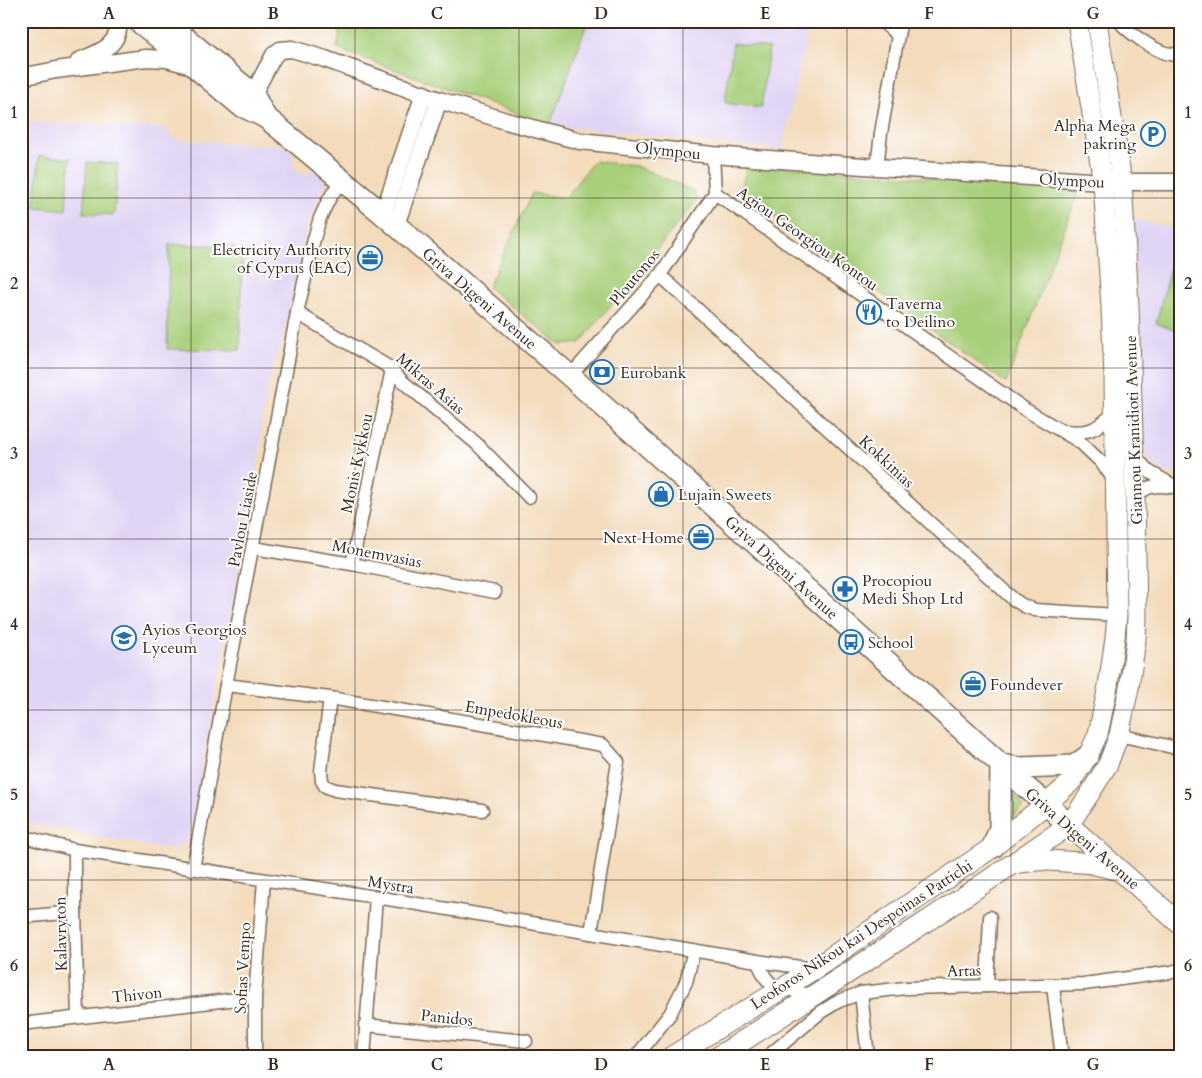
<svg xmlns="http://www.w3.org/2000/svg" width="1202" height="1078" viewBox="0 0 1202 1078" font-family="Cardo,serif">
<style>
.built{fill:#e0d4f4}
.green{fill:#a8cf7a;stroke:#727c4c}
.lines{fill:none;stroke-linecap:round;stroke-linejoin:round}
.minor-casing{stroke:#7b6855;stroke-width:15}
.tertiary-casing{stroke:#7b6855;stroke-width:19}
.secondary-casing{stroke:#7b6855;stroke-width:21}
.primary-casing{stroke:#7b6855;stroke-width:22}
.trunk-casing{stroke:#7b6855;stroke-width:24}
.minor{stroke:#fff;stroke-width:12}
.tertiary{stroke:#fff;stroke-width:16}
.secondary{stroke:#fff;stroke-width:19}
.primary{stroke:#fff;stroke-width:20}
.trunk{stroke:#fff;stroke-width:21}
.grid{fill:none;stroke:#3b2a1e;stroke-width:1;stroke-opacity:0.55}
.labels{text-anchor:middle;stroke-width:4;stroke-linejoin:round;paint-order:stroke}
.poi-label{font-size:16px;fill:#3b2a1e;stroke:#fff;text-anchor:start}
.street-label{font-size:16px;fill:#3b2a1e;stroke:#fff}
.neatline{fill:none;stroke:#3b2a1e;stroke-width:2}
.grid-label{font-size:16px;text-anchor:middle;font-weight:bold;fill:#3b2a1e}
</style>
<rect width="100%" height="100%" fill="#fff"/>
<filter id="ink" filterUnits="userSpaceOnUse"><feTurbulence type="fractalNoise" baseFrequency=".02" numOctaves="2"/><feDisplacementMap in="SourceGraphic" scale="10" xChannelSelector="R" yChannelSelector="G"/><feConvolveMatrix kernelMatrix="1 2 1 2 8 2 1 2 1" color-interpolation-filters="sRGB"/></filter>
<filter id="wash" filterUnits="userSpaceOnUse"><feTurbulence type="fractalNoise" baseFrequency=".0096" numOctaves="4" result="noise"/><feDisplacementMap in="SourceGraphic" scale="20" xChannelSelector="R" yChannelSelector="G"/><feGaussianBlur stdDeviation="1.12" result="paint"/><feColorMatrix in="noise" values="0 0 0 0 0 0 0 0 0 0 0 0 0 0 0 0 0 1.4 0 .05"/><feComposite in="paint" operator="in"/></filter>
<g filter="url(#wash)">
<rect width="100%" height="100%" fill="#f3dbbc"/>
<g class="built">
<polygon points="588,21 810,21 782,150 550,125"/>
<polygon points="21,122 164,128 176,140 288,146 295,159 291,164 304,177 315,168 328,177 309,219 283,339 271,371 261,422 260,453 189,841 171,850 21,822"/>
<polygon points="1130,218 1181,230 1181,477 1154,466 1140,449 1140,316"/>
</g>
<g class="green">
<polygon points="342,21 588,21 550,125 337,49"/>
<polygon points="733,43 769,48 761,108 725,103"/>
<polygon points="39,156 70,158 66,210 35,207"/>
<polygon points="594,161 636,166 694,191 697,200 580,343 560,345 488,287 532,193 565,198"/>
<polygon points="87,162 118,164 114,215 83,213"/>
<polygon points="748,164 1079,190 1006,383 740,192"/>
<polygon points="1177,242 1181,243 1181,333 1156,323"/>
<polygon points="169,244 233,246 242,261 240,350 167,349"/>
<polygon points="1014,794 1024,807 1012,817"/>
</g>
</g>
<g filter="url(#ink)">
<g class="lines">
<defs>
<g id="minor">
<polyline points="881,21 898,35"/>
<path d="M1119,21C1129,33 1151,48 1165,53C1170,54 1176,55 1181,56"/>
<polyline points="713,155 715,193 1026,410 1080,442 1101,462 1115,481"/>
<polyline points="877,167 881,133 898,35 901,21"/>
<polyline points="660,275 1013,599 1024,606 1035,610 1050,611 1117,615"/>
<polyline points="297,313 392,369 402,381 477,444 529,497"/>
<polyline points="570,376 660,275 715,193"/>
<path d="M1065,431C1091,434 1096,429 1114,413"/>
<polyline points="1134,455 1148,471 1181,490"/>
<path d="M1135,498C1146,485 1155,485 1171,487"/>
<polyline points="253,548 352,564 495,592"/>
<polyline points="352,564 392,369"/>
<polyline points="226,685 330,698 603,745 618,762 591,933"/>
<polyline points="330,698 321,771 322,781 325,786 335,790 482,810"/>
<polyline points="1119,735 1181,749"/>
<polyline points="21,836 75,850 376,897 757,961 814,969"/>
<polyline points="75,850 75,912 78,1017"/>
<polyline points="193,869 226,685 297,313 314,239 320,218 328,201 341,180"/>
<polyline points="21,917 75,912"/>
<polyline points="757,961 765,977 772,985 813,996"/>
<polyline points="987,986 990,917"/>
<polyline points="1053,986 1062,1057"/>
<polyline points="861,993 868,1057"/>
<polyline points="21,1024 255,997"/>
<polyline points="365,1025 526,1041"/>
<polyline points="255,1057 255,997 264,880"/>
<polyline points="364,1057 376,897"/>
<polyline points="636,1057 670,1014 686,982 694,950"/>
<polyline points="767,1057 821,1012 839,1001 861,993 906,988 1084,984 1172,972 1181,969"/>
</g>
<g id="tertiary">
<path d="M79,61C100,52 119,47 119,21"/>
<polyline points="21,77 56,70 146,58 167,59 189,65"/>
<polyline points="253,94 274,55 280,50 292,49 325,59 439,100 506,121 580,141 713,155 877,167 1103,182 1181,182"/>
<polyline points="383,214 424,94"/>
<polyline points="396,225 439,100"/>
</g>
<g id="secondary">
<polyline points="1046,804 1071,782 1088,756 1098,734 1108,686 1115,638 1117,615 1114,377 1111,307 1103,182 1077,21"/>
<polyline points="1069,825 1091,792 1108,764 1119,735 1129,688 1136,640 1137,617 1135,498 1129,305 1122,182 1097,21"/>
</g>
<g id="primary">
<polyline points="1016,863 1040,860 1089,863 1118,870"/>
<polyline points="671,1057 814,969 993,847 1046,804"/>
<path d="M718,1057C836,981 954,905 1069,825L1181,925"/>
</g>
<g id="trunk">
<polyline points="138,21 194,66 240,105 265,117 274,124 383,214 570,376 1028,789 1046,804 1069,825"/>
<polyline points="165,21 253,94 265,117"/>
<polyline points="1001,765 1020,768 1074,766 1088,756"/>
<polyline points="993,847 1000,828 1001,765"/>
</g>
</defs>
<use href="#minor" class="minor-casing"/>
<use href="#tertiary" class="tertiary-casing"/>
<use href="#secondary" class="secondary-casing"/>
<use href="#primary" class="primary-casing"/>
<use href="#trunk" class="trunk-casing"/>
<use href="#minor" class="minor"/>
<use href="#tertiary" class="tertiary"/>
<use href="#secondary" class="secondary"/>
<use href="#primary" class="primary"/>
<use href="#trunk" class="trunk"/>
</g>
</g>
<path class="grid" d="M191,21V1057M355,21V1057M519,21V1057M683,21V1057M847,21V1057M1011,21V1057M21,198H1181M21,368H1181M21,539H1181M21,710H1181M21,880H1181"/>
<defs>
<symbol id="parking-ring" viewBox="-11 -11 22 22"><circle r="9.5" fill="#fff" stroke="#1f6fb2" stroke-width="1.5"/><path d="M-3.5-5.5H1a3.5 3.5 0 0 1 0 7H-1V5.5H-3.5ZM-1-3.4V-.6H.8a1.4 1.4 0 0 0 0-2.8Z" fill="#1f6fb2"/></symbol>
<symbol id="office-ring" viewBox="-11 -11 22 22"><circle r="9.5" fill="#fff" stroke="#1f6fb2" stroke-width="1.5"/><path d="M-6-3h4V-5.5h4V-3h4V5H-6ZM-1-4.5V-3h2v-1.5ZM-6 0V1H6V0Z" fill="#1f6fb2"/></symbol>
<symbol id="restaurant-ring" viewBox="-11 -11 22 22"><circle r="9.5" fill="#fff" stroke="#1f6fb2" stroke-width="1.5"/><path d="M-5-6h1v4h1v-4h1v4h1v-4h1v5L-1.5 .5V6h-2V.5L-5-1ZM5-6V6H3V1.5H1.5Q1.5-4 5-6Z" fill="#1f6fb2"/></symbol>
<symbol id="bank-ring" viewBox="-11 -11 22 22"><circle r="9.5" fill="#fff" stroke="#1f6fb2" stroke-width="1.5"/><path d="M-6-4H6V4H-6ZM0-2.3a2.3 2.3 0 1 0 0 4.6a2.3 2.3 0 1 0 0-4.6Z" fill="#1f6fb2"/></symbol>
<symbol id="shop-ring" viewBox="-11 -11 22 22"><circle r="9.5" fill="#fff" stroke="#1f6fb2" stroke-width="1.5"/><path d="M-5-2.5h2.3a2.7 3.5 0 0 1 5.4 0H5L5.5 6h-11ZM-1.5-2.5h3a1.5 2.3 0 0 0-3 0Z" fill="#1f6fb2"/></symbol>
<symbol id="pharmacy-ring" viewBox="-11 -11 22 22"><circle r="9.5" fill="#fff" stroke="#1f6fb2" stroke-width="1.5"/><path d="M-2-6h4v4h4v4h-4v4h-4v-4h-4v-4h4Z" fill="#1f6fb2"/></symbol>
<symbol id="school-ring" viewBox="-11 -11 22 22"><circle r="9.5" fill="#fff" stroke="#1f6fb2" stroke-width="1.5"/><path d="M0-5L7-2L0 1L-7-2ZM-4 1L0 2.5L4 1V4Q0 6-4 4Z" fill="#1f6fb2"/></symbol>
<symbol id="bus-ring" viewBox="-11 -11 22 22"><circle r="9.5" fill="#fff" stroke="#1f6fb2" stroke-width="1.5"/><path d="M-5-6H5V4H4V6H2V4H-2V6H-4V4H-5ZM-3.5-4V0h7V-4ZM-3.5 1.2v1.5H-2V1.2ZM2 1.2v1.5H3.5V1.2Z" fill="#1f6fb2"/></symbol>
</defs>
<g fill-rule="evenodd">
<use href="#parking-ring" x="1139" y="120" width="28" height="28"/>
<use href="#office-ring" x="356" y="244" width="28" height="28"/>
<use href="#restaurant-ring" x="855" y="298" width="28" height="28"/>
<use href="#bank-ring" x="588" y="358" width="28" height="28"/>
<use href="#shop-ring" x="647" y="480" width="28" height="28"/>
<use href="#office-ring" x="687" y="523" width="28" height="28"/>
<use href="#pharmacy-ring" x="831" y="575" width="28" height="28"/>
<use href="#school-ring" x="110" y="624" width="28" height="28"/>
<use href="#bus-ring" x="837" y="628" width="28" height="28"/>
<use href="#office-ring" x="959" y="670" width="28" height="28"/>
</g>
<g class="labels">
<g class="poi-label">
<text x="1136" y="131" text-anchor="end">Alpha Mega<tspan x="1136" dy="18">pakring</tspan></text>
<text x="352" y="255" text-anchor="end">Electricity Authority<tspan x="352" dy="18">of Cyprus (EAC)</tspan></text>
<text x="886" y="309">Taverna<tspan x="886" dy="18">to Deilino</tspan></text>
<text x="620" y="378">Eurobank</text>
<text x="678" y="500">Lujain Sweets</text>
<text x="684" y="543" text-anchor="end">Next Home</text>
<text x="862" y="586">Procopiou<tspan x="862" dy="18">Medi Shop Ltd</tspan></text>
<text x="142" y="635">Ayios Georgios<tspan x="142" dy="18">Lyceum</tspan></text>
<text x="868" y="648">School</text>
<text x="990" y="690">Foundever</text>
</g>
<g class="street-label">
<text transform="translate(668 150) rotate(6)" y="6">Olympou</text>
<text transform="translate(1072 180) rotate(3)" y="6">Olympou</text>
<text transform="translate(808 238) rotate(35)" y="6">Agiou Georgiou Kontou</text>
<text transform="translate(634 277) rotate(-50)" y="6">Ploutonos</text>
<text transform="translate(480 298) rotate(41)" y="6">Griva Digeni Avenue</text>
<text transform="translate(431 383) rotate(41)" y="6">Mikras Asias</text>
<text transform="translate(1133 430) rotate(-92)" y="6">Giannou Kranidioti Avenue</text>
<text transform="translate(887 461) rotate(43)" y="6">Kokkinias</text>
<text transform="translate(356 463) rotate(-78)" y="6">Monis Kykkou</text>
<text transform="translate(242 519) rotate(-79)" y="6">Pavlou Liaside</text>
<text transform="translate(377 553) rotate(11)" y="6">Monemvasias</text>
<text transform="translate(782 567) rotate(42)" y="6">Griva Digeni Avenue</text>
<text transform="translate(514 714) rotate(10)" y="6">Empedokleous</text>
<text transform="translate(1083 838) rotate(41)" y="6">Griva Digeni Avenue</text>
<text transform="translate(391 884) rotate(9)" y="6">Mystra</text>
<text transform="translate(60 934) rotate(-91)" y="6">Kalavryton</text>
<text transform="translate(861 934) rotate(-33)" y="6">Leoforos Nikou kai Despoinas Pattichi</text>
<text transform="translate(242 968) rotate(-87)" y="6">Sofias Vempo</text>
<text transform="translate(964 970) rotate(-2)" y="6">Artas</text>
<text transform="translate(137 994) rotate(-6)" y="6">Thivon</text>
<text transform="translate(447 1017) rotate(6)" y="6">Panidos</text>
</g>
</g>
<rect width="1202" height="1078" fill="none" stroke="#fff" stroke-width="55"/>
<rect x="28" y="28" width="1146" height="1022" class="neatline"/>
<g class="grid-label">
<text x="109" y="19">A</text>
<text x="273" y="19">B</text>
<text x="437" y="19">C</text>
<text x="601" y="19">D</text>
<text x="765" y="19">E</text>
<text x="929" y="19">F</text>
<text x="1093" y="19">G</text>
<text x="14" y="118">1</text>
<text x="1188" y="118">1</text>
<text x="14" y="289">2</text>
<text x="1188" y="289">2</text>
<text x="14" y="459">3</text>
<text x="1188" y="459">3</text>
<text x="14" y="630">4</text>
<text x="1188" y="630">4</text>
<text x="14" y="800">5</text>
<text x="1188" y="800">5</text>
<text x="14" y="971">6</text>
<text x="1188" y="971">6</text>
<text x="109" y="1070">A</text>
<text x="273" y="1070">B</text>
<text x="437" y="1070">C</text>
<text x="601" y="1070">D</text>
<text x="765" y="1070">E</text>
<text x="929" y="1070">F</text>
<text x="1093" y="1070">G</text>
</g>
</svg>
